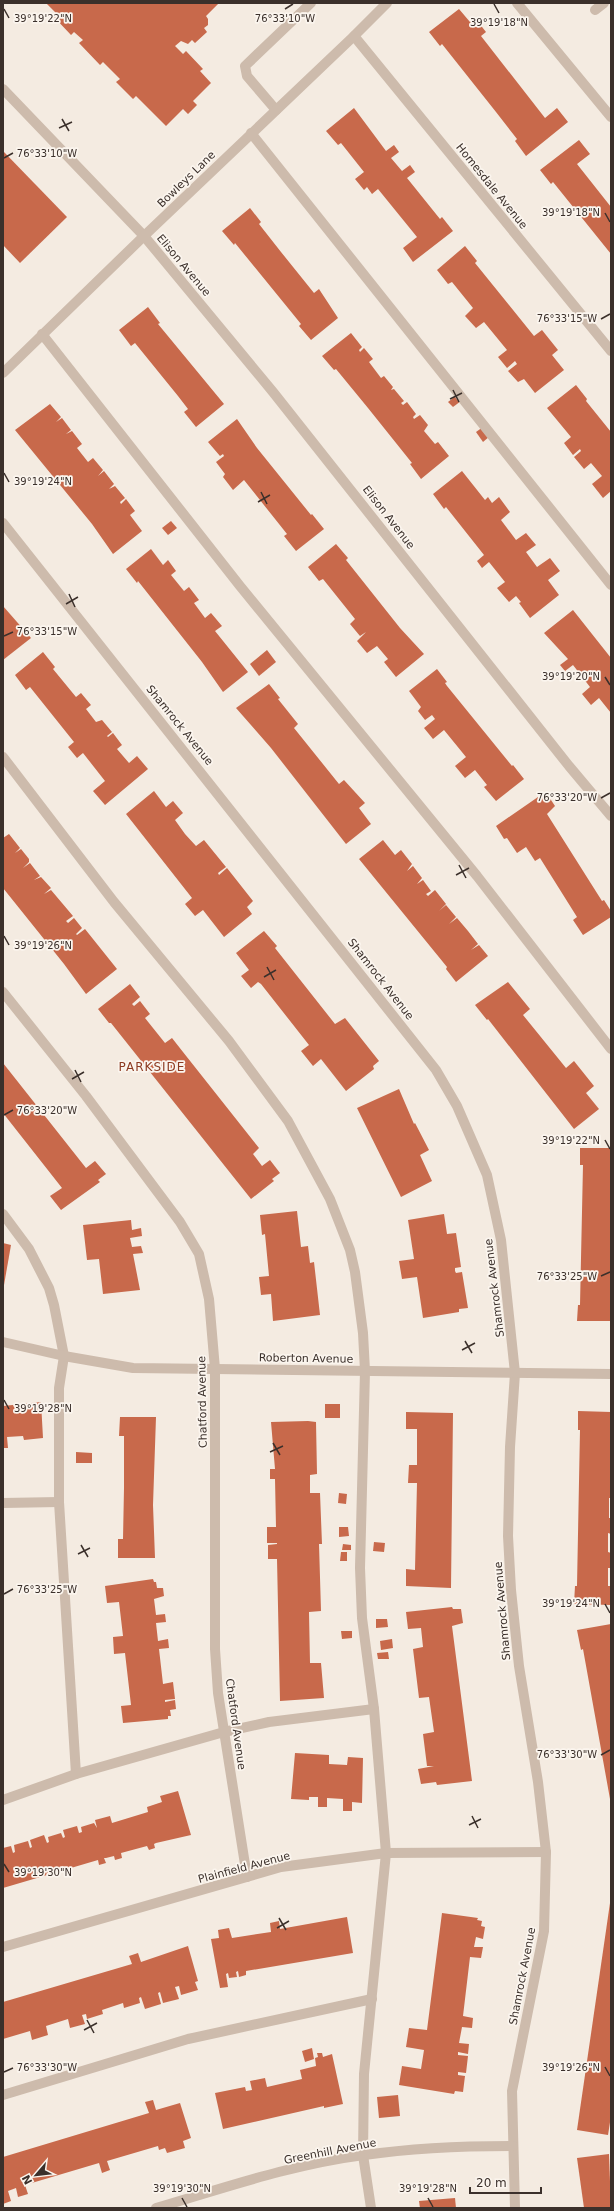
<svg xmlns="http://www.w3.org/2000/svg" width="614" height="2211" viewBox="0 0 614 2211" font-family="'DejaVu Sans',sans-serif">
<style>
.building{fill:#c8694b}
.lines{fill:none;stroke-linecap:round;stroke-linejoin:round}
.minor{stroke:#cdbbac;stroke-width:10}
.ticks{fill:none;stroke:#3b302b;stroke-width:1.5}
.labels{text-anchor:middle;stroke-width:3.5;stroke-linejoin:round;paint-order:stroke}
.street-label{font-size:11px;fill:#3b302b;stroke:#fbf5ee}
.neighbourhood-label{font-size:12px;letter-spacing:1px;fill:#8c3b22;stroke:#fbf5ee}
.ticks-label{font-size:10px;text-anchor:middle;fill:#3b302b;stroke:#fbf5ee;stroke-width:3.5;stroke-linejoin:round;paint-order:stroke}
</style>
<rect width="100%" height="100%" fill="#f4ebe1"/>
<g class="building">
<polygon points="46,3 219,3 206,16 208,19 208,25 204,28 207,32 195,43 192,40 188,44 181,41 175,46 183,54 186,51 203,69 200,71 211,83 193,101 197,105 188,114 183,109 166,126 136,96 133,99 116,82 120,79 103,62 100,65 79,43 83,40 74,32 71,35 54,17 57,14"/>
<polygon points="459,9 470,22 475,18 486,32 481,36 545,118 557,108 568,122 526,156 515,141 517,139 496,112 442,44 440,46 429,32"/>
<polygon points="354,108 386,151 394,145 399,152 391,158 402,171 410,165 415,172 407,178 440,219 442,217 453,231 413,262 403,248 417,237 378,189 372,194 367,187 364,190 355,179 364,172 341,143 338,145 326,131"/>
<polygon points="579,140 590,154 577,164 611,207 611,254 553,182 551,184 540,170"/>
<polygon points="3,151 67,217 20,263 3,245"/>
<polygon points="250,208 261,222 259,224 281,252 314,293 319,289 338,318 311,340 299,326 301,324 235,243 234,245 222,231"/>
<polygon points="465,246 477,261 475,263 534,336 542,330 558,350 552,355 564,370 535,393 524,379 518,382 508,371 517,364 515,361 507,368 498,357 507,350 484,322 476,328 465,316 473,308 452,282 448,284 437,270"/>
<polygon points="148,307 160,323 158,324 224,404 196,427 184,412 188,409 178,396 135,343 131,346 119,330"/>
<polygon points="351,333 362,347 359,350 360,352 364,348 373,359 369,362 381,378 384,376 393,387 391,390 394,389 404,401 401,403 403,405 407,402 416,414 413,417 414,419 420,415 428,425 424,431 435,444 438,442 449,456 421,479 410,464 412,463 368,408 336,369 334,370 322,356"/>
<polygon points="576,385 587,399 586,401 611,432 611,491 603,498 592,484 602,476 591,463 584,469 574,457 581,451 580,449 573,455 564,443 571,437 547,408"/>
<polygon points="457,395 461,401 453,407 448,402"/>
<polygon points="50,404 61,417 56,422 62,418 71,430 66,434 72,431 82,444 77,448 88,462 93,458 103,470 98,476 104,471 114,484 109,489 115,486 125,498 120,502 121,504 126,499 135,511 130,515 142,531 113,554 92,524 15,430"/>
<polygon points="237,419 257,448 311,515 312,514 324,529 296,551 284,536 287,534 244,480 233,490 223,477 225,474 216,462 224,456 223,454 220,456 208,442"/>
<polygon points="483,427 490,436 483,442 476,432"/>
<polygon points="462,471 485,500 488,497 492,503 499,497 510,512 501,520 516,540 526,533 536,545 526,552 537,567 550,558 560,571 548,580 559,595 530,618 519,603 521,602 516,596 509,602 497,588 505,582 489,562 482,568 477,561 484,555 446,507 444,509 433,494"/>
<polygon points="171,521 177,528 168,535 162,528"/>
<polygon points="336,544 348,558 346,560 400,628 424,654 396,677 384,662 388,659 377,646 367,653 357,641 366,632 360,636 350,624 355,619 323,579 319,581 308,567"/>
<polygon points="151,549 163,565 168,560 176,571 171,575 184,591 189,587 199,600 194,603 205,618 211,613 222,626 215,631 248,672 223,692 202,662 138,581 137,583 126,569"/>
<polygon points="3,606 31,638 3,660"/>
<polygon points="573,610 611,658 611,713 599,698 591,705 582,694 590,687 573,665 565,671 560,665 568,659 544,633"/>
<polygon points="267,650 276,662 259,676 250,664"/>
<polygon points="43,652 55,667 53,669 76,697 81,693 91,705 86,709 96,722 102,720 112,732 107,736 108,737 113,733 122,745 117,749 129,763 137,756 148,769 105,805 93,791 105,781 83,753 77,758 68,747 74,742 30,687 26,690 15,675"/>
<polygon points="437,669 447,682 445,683 447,686 512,766 513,765 524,779 496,801 484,787 487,785 475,770 465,778 455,766 466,757 444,730 433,739 424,728 435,719 432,715 425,720 418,711 421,707 409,691"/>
<polygon points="269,684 280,698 278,699 298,724 294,728 339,784 344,780 365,803 359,808 371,824 346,844 271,748 236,708"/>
<polygon points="154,791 166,807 173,801 183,813 175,820 185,834 196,846 204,840 226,867 218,873 219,875 227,868 253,901 247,907 252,914 224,937 203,910 195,916 185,904 192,898 126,814"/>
<polygon points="547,794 555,806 547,814 602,901 604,900 611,911 611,917 583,935 573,920 577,917 540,858 535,861 526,847 517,853 507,838 504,839 496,826 538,797 539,798"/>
<polygon points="9,834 20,848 15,853 21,849 29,859 29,862 23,868 30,863 40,876 34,880 41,877 51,888 44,894 51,890 62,903 56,909 62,903 73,916 66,921 68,923 74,918 82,928 76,934 77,935 85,929 117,969 86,994 64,964 3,888 3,838"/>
<polygon points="383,840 395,855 401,850 412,864 407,871 413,866 422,878 417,884 423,880 431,891 426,894 428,896 435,890 446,904 439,911 446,905 456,917 449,924 457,918 468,931 478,944 471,950 479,945 488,956 456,982 446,969 447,967 359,859"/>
<polygon points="264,931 277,946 275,948 335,1024 345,1018 379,1061 373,1066 374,1069 346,1091 321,1059 313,1066 301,1051 309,1045 261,984 258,982 251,988 241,976 249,970 236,953"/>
<polygon points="508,982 530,1009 523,1015 566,1068 574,1061 594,1086 586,1093 599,1109 574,1129 488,1019 487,1020 475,1005"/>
<polygon points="130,984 140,997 132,1004 134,1006 140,1001 150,1014 145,1018 165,1043 172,1038 183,1052 259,1148 253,1154 262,1166 270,1160 280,1173 272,1179 274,1181 251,1199 111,1023 109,1023 98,1009"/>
<polygon points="3,1063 86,1168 95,1161 106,1174 98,1180 100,1182 61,1210 50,1196 62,1188 3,1113"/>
<polygon points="399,1089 414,1124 415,1123 429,1150 420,1155 432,1181 401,1197 357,1108"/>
<polygon points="580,1148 611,1148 611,1321 577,1321 578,1305 580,1305 583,1165 580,1165"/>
<polygon points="297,1211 301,1247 308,1246 310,1263 314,1262 320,1315 273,1321 271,1294 261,1295 259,1277 269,1276 265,1234 262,1235 260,1215"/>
<polygon points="444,1214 447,1234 456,1233 461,1267 455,1268 455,1271 456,1273 462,1272 468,1308 459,1309 459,1312 423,1318 417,1277 402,1279 399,1261 414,1259 408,1220"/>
<polygon points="131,1220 132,1230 141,1228 142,1236 130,1238 132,1247 141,1246 143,1253 133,1254 140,1290 103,1294 99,1259 87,1260 83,1225"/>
<polygon points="3,1243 11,1245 4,1285 3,1285"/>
<polygon points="41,1402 43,1438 24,1440 23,1436 7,1437 8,1448 3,1448 3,1406"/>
<rect x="325" y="1404" width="15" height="14"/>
<polygon points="578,1411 611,1412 611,1498 609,1498 609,1518 611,1518 611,1534 608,1533 608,1552 611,1553 611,1568 608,1568 608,1586 611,1586 611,1605 574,1604 575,1586 577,1586 580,1430 578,1430"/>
<polygon points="406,1412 453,1413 451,1588 406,1586 406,1569 415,1570 417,1483 408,1483 409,1465 417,1465 417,1429 406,1429"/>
<polygon points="120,1417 156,1417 153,1505 155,1558 118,1558 118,1539 123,1539 124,1488 124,1436 119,1436"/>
<polygon points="308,1421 316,1422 317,1474 310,1475 310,1493 320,1493 322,1544 319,1544 321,1611 309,1612 310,1663 321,1663 324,1698 280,1701 277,1559 268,1559 268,1545 277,1544 277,1543 267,1543 267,1527 276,1527 275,1479 270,1479 270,1469 275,1469 271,1422"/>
<polygon points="76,1452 92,1453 92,1463 76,1463"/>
<polygon points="339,1493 347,1494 346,1504 338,1503"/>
<polygon points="339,1527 348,1527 349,1536 339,1537"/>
<polygon points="374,1542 385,1543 384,1552 373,1551"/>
<polygon points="343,1544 351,1545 351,1550 342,1550"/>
<polygon points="341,1552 347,1552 347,1561 340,1561"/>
<polygon points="153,1579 154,1582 156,1582 157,1588 163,1588 164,1596 154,1599 156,1615 165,1614 166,1622 156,1623 158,1641 168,1639 169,1648 159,1649 163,1684 173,1682 175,1699 165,1700 165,1702 175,1700 176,1709 170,1710 171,1716 168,1716 168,1719 123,1723 121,1706 131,1705 125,1653 114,1654 113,1637 123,1636 119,1602 107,1603 105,1586"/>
<polygon points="452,1607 453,1609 461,1609 463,1623 452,1626 472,1781 437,1785 436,1782 421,1784 418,1769 434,1766 427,1766 423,1734 434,1732 429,1697 419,1698 413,1649 423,1647 421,1628 408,1629 406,1612"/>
<polygon points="376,1619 387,1619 388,1627 376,1628"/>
<polygon points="611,1624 611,1799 610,1799 583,1649 581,1650 577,1630"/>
<polygon points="341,1631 352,1631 352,1638 342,1639"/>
<polygon points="392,1639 393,1648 381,1650 380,1641"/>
<polygon points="388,1652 389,1659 378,1659 377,1653"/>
<polygon points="295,1753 329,1755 329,1764 347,1765 348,1757 363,1758 362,1803 352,1802 352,1811 343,1811 343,1799 327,1798 327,1807 318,1807 318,1797 309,1797 309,1800 291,1799"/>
<polygon points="178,1791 191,1835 156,1843 154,1844 155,1848 149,1850 147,1846 121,1853 122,1858 115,1860 114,1856 106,1858 104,1858 106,1863 99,1865 98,1860 3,1888 3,1848 11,1846 13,1853 15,1852 14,1845 28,1841 30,1848 32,1847 30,1840 44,1835 47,1843 49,1842 48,1837 61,1833 63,1838 65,1837 63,1830 77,1826 79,1833 82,1832 81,1827 94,1823 97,1828 95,1820 110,1816 112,1823 148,1812 147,1807 162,1802 160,1796"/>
<polygon points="610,1903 611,2116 608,2135 577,2130"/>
<polygon points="442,1913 478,1918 477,1920 482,1921 481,1926 485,1927 483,1939 476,1937 474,1947 483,1947 481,1958 470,1957 463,2016 473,2018 472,2028 462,2027 459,2043 469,2044 468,2054 458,2052 458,2055 468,2056 466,2073 458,2072 458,2075 465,2076 463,2092 455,2091 454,2094 399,2085 402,2066 421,2069 424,2050 406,2047 409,2028 427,2030"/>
<polygon points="347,1917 353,1953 246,1971 246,1975 239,1977 238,1971 236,1972 237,1977 229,1978 228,1973 226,1974 228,1987 220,1988 211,1939 219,1938 218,1930 229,1928 232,1938 271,1932 270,1923 279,1921 280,1929"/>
<polygon points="188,1946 198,1981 195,1982 198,1990 181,1995 179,1986 175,1987 179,1999 163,2003 160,1992 158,1993 161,2004 145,2009 141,1997 139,1998 140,2003 124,2008 123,2003 102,2010 103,2014 87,2019 86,2014 82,2015 85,2024 70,2028 68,2019 46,2026 48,2035 32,2040 30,2031 3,2039 3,2002 132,1964 129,1956 138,1953 141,1962"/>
<polygon points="312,2048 314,2059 305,2062 302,2051"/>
<polygon points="317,2053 322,2053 323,2057 332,2054 343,2104 324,2108 324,2106 223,2129 215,2093 245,2087 246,2091 252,2090 250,2081 265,2078 267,2087 302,2079 300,2070 316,2066 315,2058 318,2057"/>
<polygon points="398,2095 400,2116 379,2118 377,2097"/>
<polygon points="153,2100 156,2110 180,2103 191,2138 183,2141 185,2148 167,2153 165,2148 159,2150 158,2146 107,2161 110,2170 102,2173 99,2163 25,2185 28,2194 18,2197 16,2188 8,2191 11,2201 3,2204 3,2157 149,2113 145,2102"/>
<polygon points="609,2154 611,2208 584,2208 577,2158"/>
<polygon points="455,2198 456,2208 420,2208 419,2201"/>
</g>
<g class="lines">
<g class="minor">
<polyline points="517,3 611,117"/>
<polyline points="595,10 604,3"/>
<polyline points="354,36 611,351"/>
<polyline points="3,89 144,236 273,392 569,766 611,816"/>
<polyline points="276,110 247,76 245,66 311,3"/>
<polyline points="251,133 611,585"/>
<polyline points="42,334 240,586 477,876 611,1049"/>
<polyline points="3,373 144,236 354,36 387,3"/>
<polyline points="3,523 436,1070 457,1106 487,1175 501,1240 515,1373 510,1447 508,1536 511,1590 519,1666 538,1782 546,1852 544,1931 512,2091 515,2208"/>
<polyline points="3,757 114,902 229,1041 288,1121 330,1199 350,1250 355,1272 363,1333 365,1371 360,1568 362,1618 374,1709 386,1853 364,2074 363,2155 371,2208"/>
<polyline points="3,992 86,1096 180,1222 199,1254 209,1299 215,1369 215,1649 218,1693 247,1877"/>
<polyline points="3,1214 29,1249 49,1288 54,1305 64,1356 59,1388 59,1502 76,1774"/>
<polyline points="3,1342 64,1356 133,1368 611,1374"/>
<polyline points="3,1503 59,1502"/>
<polyline points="3,1800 76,1774 224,1732 269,1722 374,1709"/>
<polyline points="3,1947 281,1867 386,1853 546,1852"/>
<polyline points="3,2095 188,2039 372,1999"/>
<path d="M156,2208C224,2188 293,2164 364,2155C414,2148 463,2146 513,2146"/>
</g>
</g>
<path class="ticks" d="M494,4L499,13M4,9L9,18M285,9L293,4M62,119L69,131M59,128L72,122M4,158L13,153M605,213L610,222M601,319L610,314M453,390L459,402M450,399L462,393M4,473L9,482M261,492L267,504M258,502L270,495M69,594L75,607M66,604L78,597M4,636L13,632M605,677L610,685M601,798L610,793M459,865L466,878M456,875L469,868M4,936L9,945M267,967L274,980M264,977L276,970M75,1070L81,1082M72,1079L84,1072M4,1115L13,1110M605,1140L610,1149M601,1276L610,1272M465,1341L472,1353M462,1350L475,1343M4,1400L9,1409M273,1443L280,1455M270,1452L283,1446M81,1545L88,1557M78,1554L90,1548M4,1594L13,1589M605,1604L610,1613M601,1755L610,1750M472,1816L478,1828M469,1825L481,1819M4,1864L9,1872M279,1918L286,1930M277,1928L289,1921M87,2020L94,2033M84,2030L97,2023M605,2067L610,2076M4,2072L13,2068M182,2198L187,2207M428,2198L433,2207"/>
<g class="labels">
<g class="street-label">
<text transform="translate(186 179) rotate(-44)" y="4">Bowleys Lane</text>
<text transform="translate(492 186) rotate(51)" y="4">Homesdale Avenue</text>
<text transform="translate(184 265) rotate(50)" y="4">Elison Avenue</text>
<text transform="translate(389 517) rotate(52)" y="4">Elison Avenue</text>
<text transform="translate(180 725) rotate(51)" y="4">Shamrock Avenue</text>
<text transform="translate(381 979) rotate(52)" y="4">Shamrock Avenue</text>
<text transform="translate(494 1288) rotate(-97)" y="4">Shamrock Avenue</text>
<text transform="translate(306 1358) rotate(1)" y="4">Roberton Avenue</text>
<text transform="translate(202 1402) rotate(-91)" y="4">Chatford Avenue</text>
<text transform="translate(502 1611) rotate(-95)" y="4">Shamrock Avenue</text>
<text transform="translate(236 1724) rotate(82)" y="4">Chatford Avenue</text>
<text transform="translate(244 1867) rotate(-15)" y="4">Plainfield Avenue</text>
<text transform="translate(522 1976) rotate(-79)" y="4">Shamrock Avenue</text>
<text transform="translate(330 2151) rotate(-11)" y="4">Greenhill Avenue</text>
</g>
<g class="neighbourhood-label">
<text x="152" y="1071">PARKSIDE</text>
</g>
</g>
<g class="ticks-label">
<text x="43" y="22">39°19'22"N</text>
<text x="285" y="22">76°33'10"W</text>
<text x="499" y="26">39°19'18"N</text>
<text x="47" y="157">76°33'10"W</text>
<text x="571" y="216">39°19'18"N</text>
<text x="567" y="322">76°33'15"W</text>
<text x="43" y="485">39°19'24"N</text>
<text x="47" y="635">76°33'15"W</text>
<text x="571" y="680">39°19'20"N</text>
<text x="567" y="801">76°33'20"W</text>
<text x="43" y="949">39°19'26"N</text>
<text x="47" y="1114">76°33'20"W</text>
<text x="571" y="1144">39°19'22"N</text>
<text x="567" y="1280">76°33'25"W</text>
<text x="43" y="1412">39°19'28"N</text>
<text x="47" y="1593">76°33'25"W</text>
<text x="571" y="1607">39°19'24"N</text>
<text x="567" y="1758">76°33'30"W</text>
<text x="43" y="1876">39°19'30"N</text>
<text x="571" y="2071">39°19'26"N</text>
<text x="47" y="2071">76°33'30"W</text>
<text x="182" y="2192">39°19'30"N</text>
<text x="428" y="2192">39°19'28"N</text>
</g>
<rect width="614" height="2211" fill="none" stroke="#3b302b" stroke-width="8"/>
<g transform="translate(36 2175) rotate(242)" stroke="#fbf5ee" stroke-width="3" paint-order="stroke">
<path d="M0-3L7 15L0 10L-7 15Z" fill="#3b302b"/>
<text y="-6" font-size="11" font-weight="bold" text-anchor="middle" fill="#3b302b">N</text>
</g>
<path d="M470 2187v6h71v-6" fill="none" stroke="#3b302b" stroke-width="2"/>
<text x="476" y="2187" font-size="12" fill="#3b302b" stroke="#fbf5ee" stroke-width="3" paint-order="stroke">20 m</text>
</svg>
